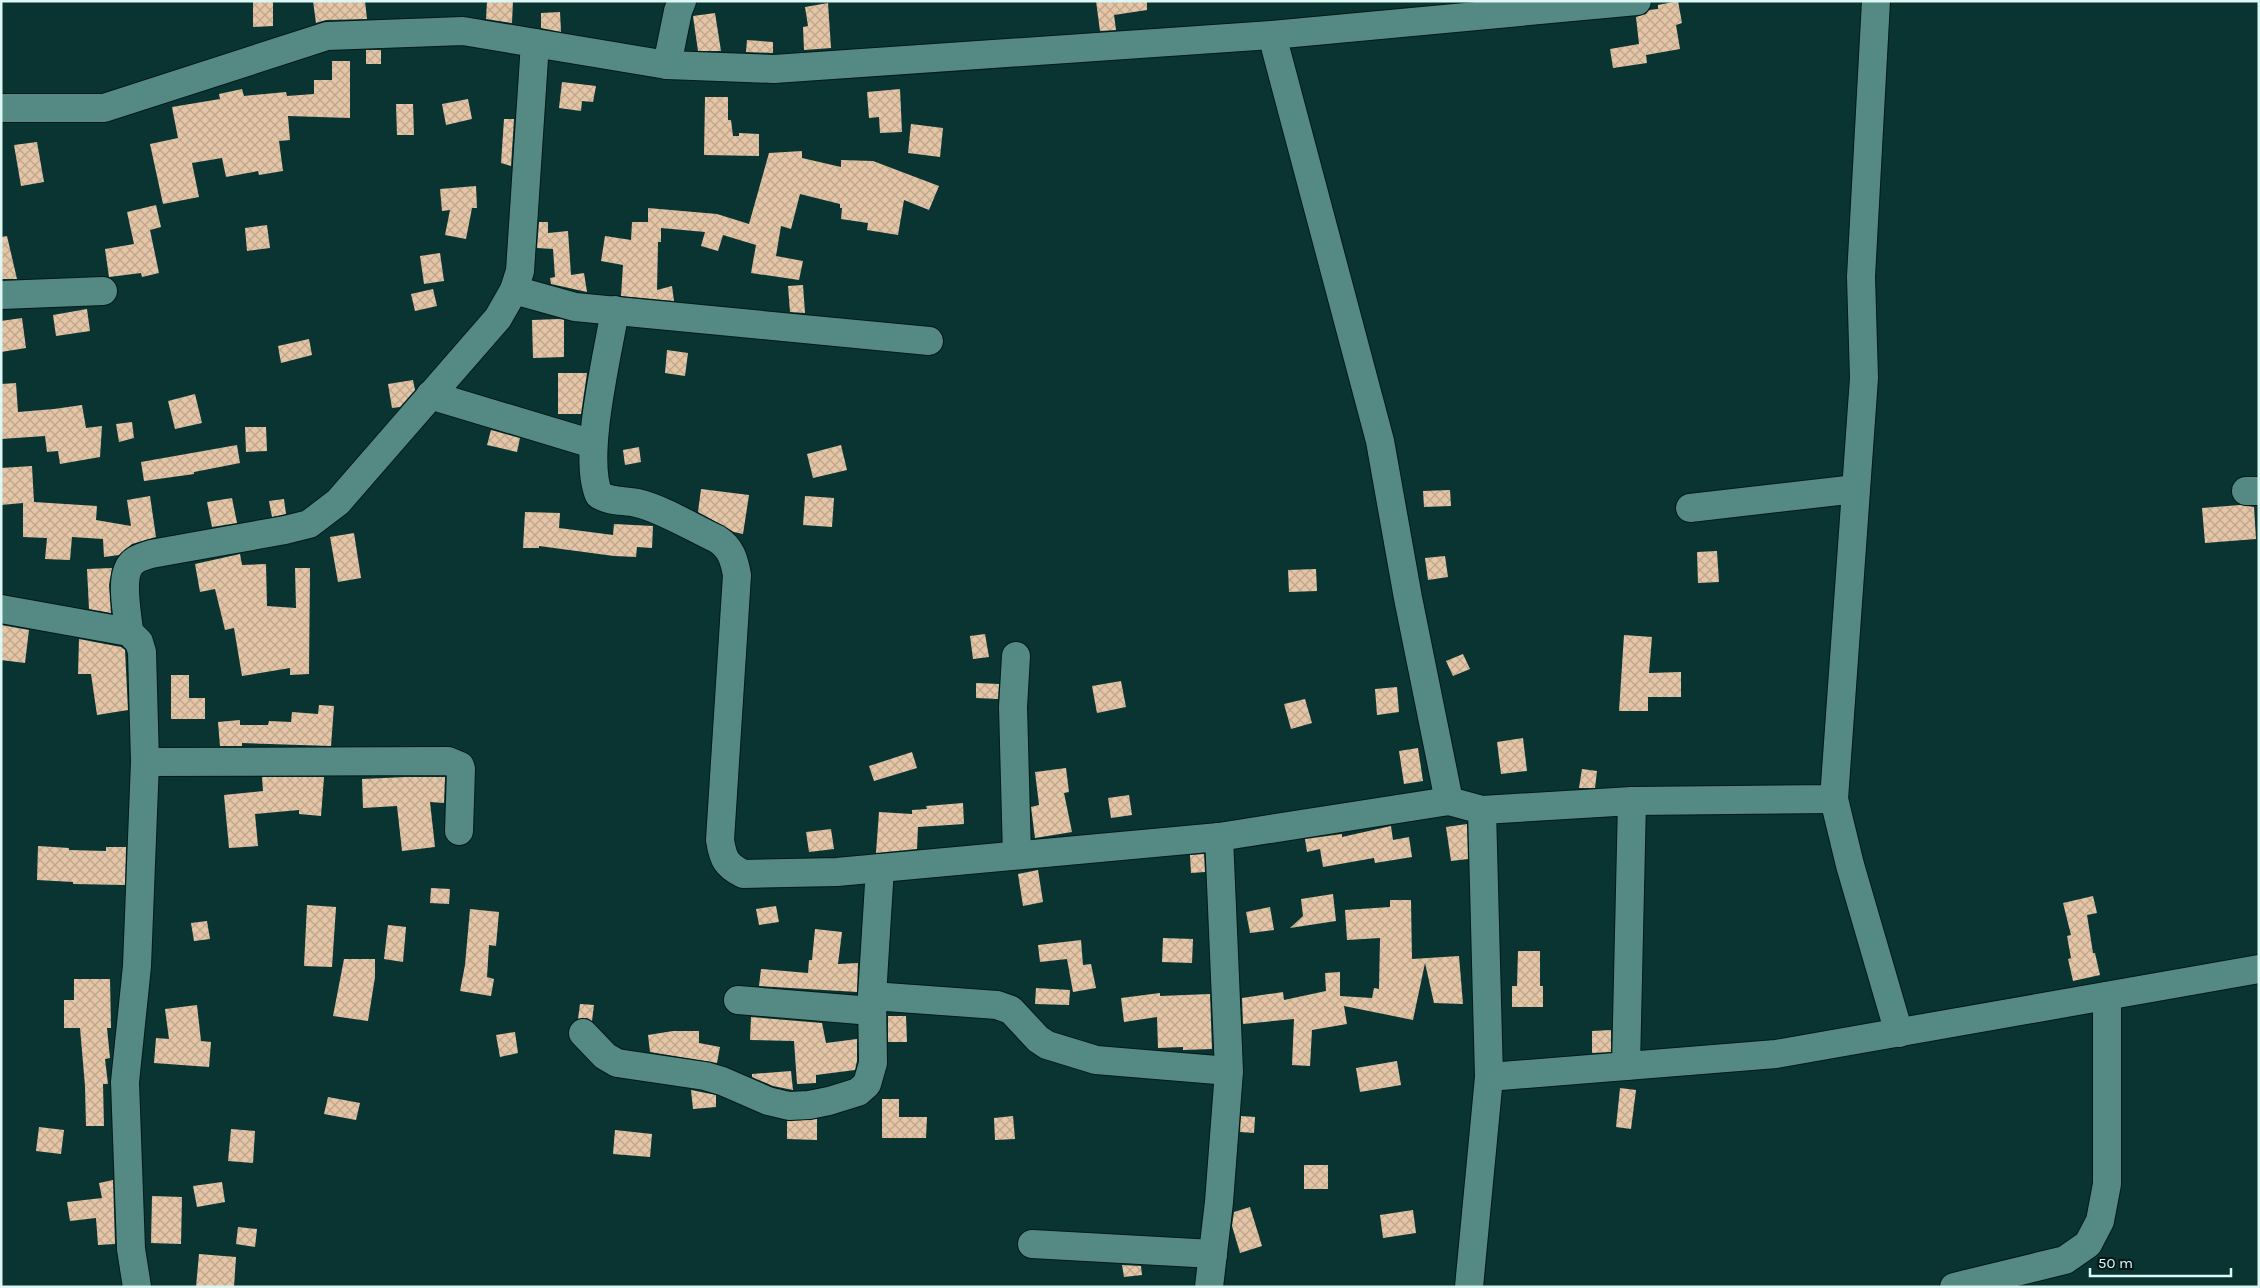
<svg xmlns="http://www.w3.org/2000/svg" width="2260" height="1288" viewBox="0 0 2260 1288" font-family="Karla,sans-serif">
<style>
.building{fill:url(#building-cross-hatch)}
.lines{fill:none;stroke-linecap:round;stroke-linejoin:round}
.minor-casing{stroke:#001a18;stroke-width:30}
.minor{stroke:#558984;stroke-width:28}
</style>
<defs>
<pattern id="building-cross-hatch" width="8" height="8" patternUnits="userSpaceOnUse" patternTransform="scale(1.25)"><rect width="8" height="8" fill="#e5c5a5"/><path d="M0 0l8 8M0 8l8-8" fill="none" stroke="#bca68e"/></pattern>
</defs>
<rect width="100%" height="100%" fill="#0a3431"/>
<g class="building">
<polygon points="253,1 273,1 273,26 253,27"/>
<polygon points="313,1 365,1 367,19 326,20 316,23"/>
<polygon points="487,1 513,1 512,23 486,19"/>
<polygon points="1096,1 1147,1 1147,10 1114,15 1116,30 1100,31"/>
<polygon points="1678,1 1682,23 1676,25 1680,49 1646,55 1647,63 1613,68 1610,49 1639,44 1636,17 1646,14 1649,10 1658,9 1658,5"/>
<polygon points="828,3 831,48 804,50 803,27 808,26 805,7"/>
<polygon points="560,12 561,32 541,28 541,13"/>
<polygon points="715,13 721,51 698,51 693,16"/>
<polygon points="747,40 773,42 773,53 746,52"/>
<rect x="366" y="50" width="15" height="14"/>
<polygon points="332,61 350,61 350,118 288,116 290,140 279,141 283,171 259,175 258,171 226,177 222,158 192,163 199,197 163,204 150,144 178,138 172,107 220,99 219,94 242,89 244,96 286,92 287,96 314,94 314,80 332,80"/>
<polygon points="562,82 596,86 593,102 582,101 581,111 559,108"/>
<polygon points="900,89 902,132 880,133 879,117 869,118 867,92"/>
<polygon points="705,97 728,97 728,120 731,120 733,136 739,136 739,133 759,134 759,156 704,155"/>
<polygon points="468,99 472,119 446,125 442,104"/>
<polygon points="396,104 413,104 414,135 397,135"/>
<polygon points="504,119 514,119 511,166 501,163"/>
<polygon points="911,124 943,128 940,157 908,153"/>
<polygon points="37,142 44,182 21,186 14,145"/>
<polygon points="802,151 802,158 841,167 841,160 873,161 939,186 929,210 904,200 898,235 867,230 868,223 841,219 842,208 840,208 840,204 800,194 791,229 781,226 776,256 803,261 799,280 751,273 756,245 723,235 718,251 701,246 705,232 661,228 661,242 658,242 657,290 672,286 674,301 621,296 623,265 601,261 605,236 631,240 632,222 648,222 648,208 717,214 749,224 769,153"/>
<polygon points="476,186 477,208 472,208 466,239 445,235 450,210 442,211 440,189"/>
<polygon points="156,205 161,227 150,230 159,273 142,277 141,273 109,277 105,249 134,244 127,212"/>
<polygon points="539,222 548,222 548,233 568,231 571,275 584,273 587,292 551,284 550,278 555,277 553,249 537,248"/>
<polygon points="267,225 270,248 247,251 245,228"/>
<polygon points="7,236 17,279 1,279 1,237"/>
<polygon points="440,253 444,281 424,284 420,256"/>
<polygon points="803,285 805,313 790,312 788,286"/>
<polygon points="433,289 437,306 415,311 411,294"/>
<polygon points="87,309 90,331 56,336 53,315"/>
<polygon points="22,318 26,348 1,352 1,321"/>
<polygon points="560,319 564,320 564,357 533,358 532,320"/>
<polygon points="309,339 312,355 281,363 278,346"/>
<polygon points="667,350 688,353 685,376 665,373"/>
<polygon points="558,373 587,373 581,414 558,414"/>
<polygon points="413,380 415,390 400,407 392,408 388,384"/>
<polygon points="16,383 18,412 54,409 82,405 86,428 102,426 100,457 60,464 58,451 47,452 45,436 1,439 1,384"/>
<polygon points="195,394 202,423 175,429 168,401"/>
<polygon points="132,422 134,438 119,442 116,424"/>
<polygon points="245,427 266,427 267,451 246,452"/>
<polygon points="491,430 520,438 517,452 487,445"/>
<polygon points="237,445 240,463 194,472 194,474 144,481 141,462"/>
<polygon points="841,445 847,470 813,478 807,454"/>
<polygon points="639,447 641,462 625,465 623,450"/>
<polygon points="32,466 34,502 97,506 96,520 131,526 127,500 150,496 156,537 132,544 119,555 104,557 103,539 72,537 70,560 45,559 47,538 23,537 23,503 1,505 1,468"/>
<polygon points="701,489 749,495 743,534 734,532 698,512"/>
<polygon points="1450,490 1451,506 1424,507 1423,491"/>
<polygon points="805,496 834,498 832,527 803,525"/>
<polygon points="232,498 237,523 212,527 207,502"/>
<polygon points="284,499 286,514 272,517 269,501"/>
<polygon points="2240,505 2254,507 2256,539 2205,543 2202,508"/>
<polygon points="525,512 560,513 559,528 613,535 614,524 653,526 652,548 637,547 636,557 614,556 539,546 539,548 523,548"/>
<polygon points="354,533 361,578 338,582 330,537"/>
<polygon points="1717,551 1719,582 1698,583 1697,552"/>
<polygon points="240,554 242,565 266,564 267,606 296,608 295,568 310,568 309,674 290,675 290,668 242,676 234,628 225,630 215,589 200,592 195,564"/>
<polygon points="1445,556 1448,577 1428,580 1425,558"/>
<polygon points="112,568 109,585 111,613 89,609 87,569"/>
<polygon points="1316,569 1317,591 1289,592 1288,570"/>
<polygon points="1,625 29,630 25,663 1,660"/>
<polygon points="985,634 989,657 973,659 970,636"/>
<polygon points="1624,635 1652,637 1649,673 1681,672 1681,697 1648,697 1648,711 1619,711"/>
<polygon points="79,639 121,647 125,650 128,710 97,715 91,674 78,674"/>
<polygon points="1463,654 1470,669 1453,676 1446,661"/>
<polygon points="171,675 189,675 189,698 205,698 205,719 171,719"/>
<polygon points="1121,681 1126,707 1097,713 1092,686"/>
<polygon points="976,683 999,684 998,699 976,698"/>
<polygon points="1397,687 1399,712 1377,715 1375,689"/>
<polygon points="1305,699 1312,723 1291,729 1284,704"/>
<polygon points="319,705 334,706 331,746 242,743 242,746 220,746 218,722 240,720 240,725 268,725 269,721 291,722 292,712 318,714"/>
<polygon points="1523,738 1527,771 1501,774 1497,742"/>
<polygon points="1418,748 1423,781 1404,784 1399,751"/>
<polygon points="912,752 917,768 874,781 869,766"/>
<polygon points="1066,768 1069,792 1064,793 1072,832 1035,838 1031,807 1039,805 1035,772"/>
<polygon points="1582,769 1597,771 1595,788 1579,788"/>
<polygon points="262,777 324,777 321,816 299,814 299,810 255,814 258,846 229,848 224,795 263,791"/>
<polygon points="406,777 445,777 444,803 430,802 435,847 402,851 397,806 363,808 362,779"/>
<polygon points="1129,795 1132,815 1111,818 1108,798"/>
<polygon points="963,803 964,824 918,827 917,849 876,853 879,812 912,814 912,810 927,809 926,806"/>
<polygon points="1467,824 1468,859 1451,861 1446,827"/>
<polygon points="1391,826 1393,840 1409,837 1412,857 1375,863 1374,858 1323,867 1320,849 1307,852 1305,839 1342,834 1342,837"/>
<polygon points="831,829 834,849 809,852 806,832"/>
<polygon points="38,846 69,848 69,850 106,851 106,847 126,847 125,885 73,884 73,882 37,880"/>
<polygon points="1204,854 1205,872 1191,873 1190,855"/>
<polygon points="1038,870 1043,902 1023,906 1018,874"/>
<polygon points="431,888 450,889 449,904 430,903"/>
<polygon points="1333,894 1336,921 1290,928 1303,916 1301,899"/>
<polygon points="2093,896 2097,913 2087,915 2093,953 2095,953 2100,975 2073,981 2068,959 2071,958 2067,936 2071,935 2063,903"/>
<polygon points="1390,900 1411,900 1412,959 1459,956 1463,1004 1434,1003 1425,963 1413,1020 1344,1006 1347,1024 1312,1030 1310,1066 1292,1065 1294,1019 1243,1024 1242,998 1283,992 1284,1000 1326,991 1325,973 1340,972 1340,996 1372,998 1374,988 1379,989 1380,938 1347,940 1345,910 1390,907"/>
<polygon points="307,905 336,907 332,967 304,966"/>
<polygon points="776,906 779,922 759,925 756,909"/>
<polygon points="1270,907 1274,930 1250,933 1246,912"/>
<polygon points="470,909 499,912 496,946 489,945 487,977 494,979 491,996 460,991 465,965"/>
<polygon points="207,921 210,939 194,941 191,923"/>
<polygon points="388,925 406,927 403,962 384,959"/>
<polygon points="815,929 842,932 838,964 858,963 857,992 759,986 761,969 808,973 809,960 812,960"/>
<polygon points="1163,938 1193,939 1192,963 1162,962"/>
<polygon points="1081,940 1083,965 1091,964 1096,988 1073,992 1067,959 1040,962 1038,945"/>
<polygon points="1518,951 1540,951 1540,986 1543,986 1543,1007 1512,1007 1512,986 1517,986"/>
<polygon points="344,959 375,959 375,977 368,1021 333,1016"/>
<polygon points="74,979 110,979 111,1028 107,1028 110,1058 105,1059 108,1084 103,1084 104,1126 86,1126 85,1086 80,1028 64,1028 64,1000 74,1000"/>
<polygon points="1036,988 1070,990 1069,1005 1035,1004"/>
<polygon points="1160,993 1160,996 1210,994 1212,1049 1183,1050 1183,1047 1158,1048 1157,1017 1124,1022 1121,998"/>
<polygon points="580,1004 594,1005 592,1021 587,1018 578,1019"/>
<polygon points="197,1005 201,1041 211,1042 209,1067 154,1063 156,1038 169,1039 165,1009"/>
<polygon points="888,1016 906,1016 907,1042 888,1042"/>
<polygon points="751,1017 822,1023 826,1043 857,1039 857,1061 855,1070 816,1075 816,1083 797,1084 794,1041 750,1040"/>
<polygon points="1611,1030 1611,1052 1592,1053 1592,1031"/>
<polygon points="673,1031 699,1031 699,1043 720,1047 717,1063 650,1052 648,1035"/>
<polygon points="515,1032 518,1053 500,1057 496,1035"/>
<polygon points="1397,1061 1401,1085 1360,1092 1356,1068"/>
<polygon points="791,1071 793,1090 773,1086 752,1077 752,1074"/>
<polygon points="1620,1088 1636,1090 1631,1129 1616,1127"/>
<polygon points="691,1090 716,1095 716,1107 693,1109"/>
<polygon points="328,1097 360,1103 356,1120 324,1114"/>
<polygon points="882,1099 899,1099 899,1117 927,1117 926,1138 882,1138"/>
<polygon points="1013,1116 1015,1139 995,1140 994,1118"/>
<polygon points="1241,1116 1255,1117 1254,1133 1240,1132"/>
<polygon points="817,1119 817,1140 787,1139 787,1121"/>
<polygon points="39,1127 64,1130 61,1154 36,1151"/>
<polygon points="231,1129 255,1131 253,1163 228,1161"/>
<polygon points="615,1130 652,1134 650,1157 613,1154"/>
<rect x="1304" y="1165" width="24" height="24"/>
<polygon points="113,1180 115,1244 98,1245 96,1218 70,1221 67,1202 102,1198 99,1183"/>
<polygon points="222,1182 225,1202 197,1207 193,1186"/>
<polygon points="152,1196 182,1197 181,1244 151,1243"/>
<polygon points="1250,1207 1262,1246 1240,1253 1232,1226 1234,1212"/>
<polygon points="1413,1210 1416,1233 1383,1238 1380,1215"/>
<polygon points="238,1227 257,1229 255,1247 236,1244"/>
<polygon points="199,1254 236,1257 234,1287 196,1287"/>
<polygon points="1122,1265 1141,1266 1142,1275 1124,1277"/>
</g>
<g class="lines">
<defs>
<g id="minor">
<polyline points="1272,35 1380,441 1408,598 1449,801 1482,810 1489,1077 1469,1287"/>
<polyline points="667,65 678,11 682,1"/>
<polyline points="1,108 104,108 327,36 463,31 667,65 774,69 1272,35 1637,1"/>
<polyline points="514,290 575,307 929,341"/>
<polyline points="1,295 103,291"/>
<path d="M615,310C608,354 582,457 599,495C611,502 624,500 637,503C663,509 693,528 717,539C731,548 734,559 737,575L720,840C723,859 726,865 743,874L837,872L1219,837L1449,801"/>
<polyline points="430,395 593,444"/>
<polyline points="2246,491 2259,491"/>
<polyline points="1690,508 1856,489"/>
<polyline points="1,609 129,632 139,642 142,652 145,762 137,966 125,1082 131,1249 137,1287"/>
<path d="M129,632C128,614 118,575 133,562C137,558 145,556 151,554L285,530L309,524L338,502L498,318L514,290L520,271L535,43"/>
<polyline points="1016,656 1013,707 1017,855"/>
<polyline points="145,762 448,761 460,766 461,769 459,831"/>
<polyline points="1834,799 1850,865 1899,1033"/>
<polyline points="1482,810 1632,801 1834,799 1864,378 1861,277 1876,1"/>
<polyline points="872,996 997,1005 1011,1010 1038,1039 1047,1045 1096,1060 1229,1071"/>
<polyline points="738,1000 872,1011"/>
<polyline points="583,1033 605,1056 617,1063 705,1076 722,1081 768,1101 789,1106 809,1105 829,1101 858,1092 867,1084 873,1063 872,996 880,868"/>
<polyline points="1626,1066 1632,801"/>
<polyline points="1489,1077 1776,1054 2259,969"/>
<polyline points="1032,1244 1213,1254"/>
<polyline points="1209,1287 1219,1202 1229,1071 1219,837"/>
<polyline points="1954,1287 2065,1260 2088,1244 2100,1221 2107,1184 2107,996"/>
</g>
</defs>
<use href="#minor" class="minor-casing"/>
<use href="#minor" class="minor"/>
</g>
<rect width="2260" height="1288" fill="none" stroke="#dcf7f4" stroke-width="5"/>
<path d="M2090 1268v8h141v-8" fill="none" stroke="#dcf7f4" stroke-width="2.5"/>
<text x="2098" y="1268" font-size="15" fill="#dcf7f4" stroke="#041917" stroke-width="4" paint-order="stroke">50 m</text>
</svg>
